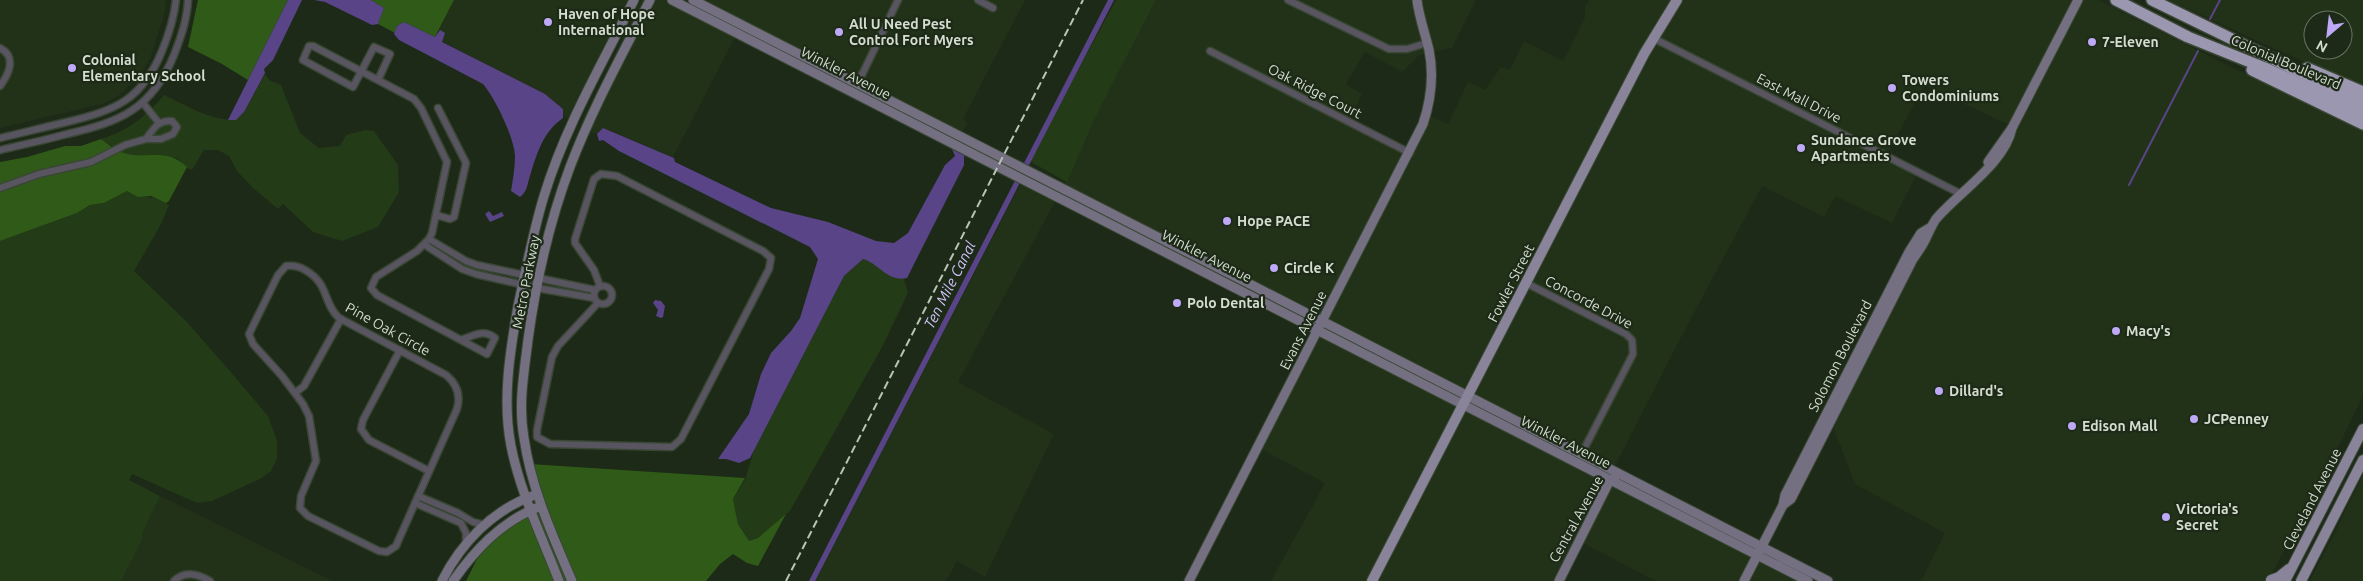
<svg xmlns="http://www.w3.org/2000/svg" width="2363" height="581" viewBox="0 0 2363 581" font-family="Ubuntu,sans-serif">
<style>
.built{fill:#213219;fill-rule:evenodd}
.green{fill:#233b17}
.forest{fill:#2f5a18}
.water{fill:#584486}
.lines{fill:none;stroke-linecap:round;stroke-linejoin:round}
.stream{stroke:#584486;stroke-width:2}
.canal{stroke:#584486;stroke-width:5.5}
.street-casing{stroke:#3a4735;stroke-width:9}
.secondary-casing{stroke:#3a4735;stroke-width:11}
.primary-casing{stroke:#3a4735;stroke-width:12}
.highway-casing{stroke:#3a4735;stroke-width:14}
.street{stroke:#585560;stroke-width:6}
.secondary{stroke:#747081;stroke-width:9}
.primary{stroke:#89849a;stroke-width:10}
.highway{stroke:#9c97b0;stroke-width:11}
.rail{stroke:#bac4b6;stroke-width:2;stroke-dasharray:8 4;stroke-linecap:butt}
.poi-dot{fill:#bda9f5;stroke:#1d2a17;stroke-width:2}
.labels{text-anchor:middle;stroke-width:4.5;stroke-linejoin:round;paint-order:stroke}
.poi-label{font-size:14px;font-weight:bold;fill:#d4ddd0;stroke:#1d2a17;text-anchor:start}
.street-label{font-size:14px;fill:#d4ddd0;stroke:#1d2a17}
.water-label{font-size:15px;font-style:italic;fill:#d0c2fc;stroke:#1d2a17}
</style>
<rect width="100%" height="100%" fill="#1d2a17"/>
<g class="built">
<polygon points="0,0 166,0 165,12 150,59 139,76 118,96 102,104 0,128"/>
<polygon points="454,0 635,0 574,122 563,116 563,109 545,94 441,41 439,31"/>
<polygon points="641,0 647,0 583,127 580,126"/>
<polygon points="653,0 665,0 738,37 734,39 673,157 604,128 598,135 588,130"/>
<polygon points="700,0 1025,0 963,119 967,123 962,132"/>
<polygon points="1156,0 1414,0 1426,54 1419,55 1402,72 1365,52 1346,84 1362,94 1348,124 1403,155 1321,317 1065,184 1096,116"/>
<polygon points="1420,0 1476,0 1452,48 1432,52"/>
<polygon points="1589,0 1673,0 1466,393 1326,320 1429,115 1448,124 1468,82 1485,90 1501,67 1510,70 1524,41 1563,61 1585,17 1585,7"/>
<polygon points="1680,0 2075,0 2009,125 1924,85 1887,155 1919,170 1892,223 1835,196 1824,217 1762,186 1679,341 1614,468 1472,396 1647,55"/>
<polygon points="2082,0 2098,0 2223,63 2363,129 2363,396 2317,490 2268,581 1921,581 1945,533 1855,484 1832,424 1934,227 2007,149 2013,140 2015,129"/>
<path d="M2169,0H2363V87L2275,49ZM2313,20H2343V50H2313Z"/>
<polygon points="1022,181 1057,198 958,382 1054,434 985,577 957,561 946,581 815,581"/>
<polygon points="1318,334 1459,407 1369,581 1271,581 1325,483 1261,449"/>
<polygon points="1465,409 1606,482 1555,581 1376,581"/>
<polygon points="2363,475 2363,581 2310,581 2334,535"/>
<polygon points="1611,484 1753,556 1741,581 1656,581 1581,542"/>
<polygon points="160,496 191,511 332,581 120,581"/>
<polygon points="1758,559 1801,581 1747,581"/>
</g>
<g class="green">
<polygon points="1116,0 1156,0 1096,116 1067,182 1029,161"/>
<path d="M265,74L269,80L281,85L300,133L319,148L340,146L346,135L365,130L374,131L398,165L399,192L378,227L342,241L313,232L283,204L278,209L253,188L237,171L229,156L218,150H204L192,170L187,168L177,158L124,154L101,139C129,130 145,117 164,95C185,105 212,121 236,120L244,112Z"/>
<path d="M127,191C143,200 151,193 169,205L160,226L134,271L187,322L229,370L268,416L277,441V458L271,471L262,478L212,501L197,503L132,474L129,480L160,496L143,532L142,540L121,581H0V241L77,213L90,205L104,203Z"/>
<path d="M863,259C879,263 885,278 904,279L908,293L881,349L790,511L758,538L749,541L738,524L733,499L745,480L754,450L844,276Z"/>
</g>
<g class="forest">
<polygon points="198,0 288,0 248,80 222,64 188,47"/>
<polygon points="371,0 454,0 435,37 404,22 397,26 395,33 378,24 384,8"/>
<path d="M101,139C108,144 116,151 124,153C148,160 166,147 187,167L169,201L166,203L151,196L138,197L127,191L104,203L90,205L77,213L0,241V162L27,157L65,146H81Z"/>
<polygon points="530,464 745,478 733,499 738,524 749,541 758,538 786,514 758,566 747,563 733,554 720,564 706,581 575,581 543,505"/>
<polygon points="539,510 568,581 563,581 535,512"/>
<polygon points="529,514 556,581 466,581 482,549 504,529"/>
</g>
<g class="water">
<polygon points="288,0 302,0 273,60 264,69 265,73 244,112 236,120 228,120"/>
<polygon points="314,0 371,0 384,8 378,24 372,25 325,2"/>
<path d="M404,22L435,37L440,30L445,33L442,42L545,94L563,109V118C543,132 537,153 530,176C527,184 528,191 520,197L511,191C513,179 515,167 515,156C514,137 495,98 483,84L399,40L394,34L397,26Z"/>
<path d="M603,128L674,158L675,162L771,208L828,222L876,241L894,243L908,233L945,165L955,156L952,149L964,155V165L907,278C889,283 878,263 863,259L844,276L750,458L739,463L726,459H718L749,414L761,374L771,353L791,331L800,318L818,259L810,247L619,151L603,140L599,141L597,134Z"/>
<polygon points="489,211 493,216 502,212 504,216 490,222 485,214"/>
<polygon points="655,300 661,301 665,306 663,317 661,318 656,316 658,310 653,303"/>
</g>
<g class="lines">
<g class="stream">
<polyline points="2210,19 2220,0"/>
<polyline points="2129,185 2198,51"/>
</g>
<polyline class="canal" points="812,581 1111,0"/>
<defs>
<g id="street">
<polyline points="978,0 993,8"/>
<polyline points="1288,0 1389,49 1407,49 1427,43"/>
<polyline points="1653,38 1961,194"/>
<path d="M0,48C17,57 9,74 0,86"/>
<polyline points="1210,51 1410,153"/>
<path d="M378,80L390,54L374,47L353,87L303,60L309,46H313L414,99L421,108L447,162L432,233L429,239L417,251L376,277L371,288L377,295L487,354L495,338C484,329 474,335 461,340"/>
<polyline points="858,83 898,0"/>
<polyline points="143,103 159,123"/>
<path d="M0,138C22,133 45,127 67,122C116,110 142,100 162,51C169,34 174,18 176,0"/>
<path d="M0,150C22,145 45,140 67,134C120,122 152,109 174,55C181,37 187,20 188,0"/>
<path d="M0,188L39,174L91,162L125,145L146,139H161L173,134L177,127L172,121C158,120 154,128 146,139"/>
<polyline points="436,215 450,219 454,217 466,163 438,108"/>
<polyline points="429,239 466,261 477,265 595,290"/>
<polyline points="425,245 462,269 476,274 537,288 594,298"/>
<path d="M286,266C294,265 299,266 305,270C330,284 322,302 339,318L446,375C457,384 461,395 457,409L399,539L396,546L387,552L379,551L308,516L300,508L301,496L316,461L309,416L303,404L282,376L253,344L249,334L278,275Z"/>
<polyline points="1526,283 1626,334 1632,340 1633,354 1581,455"/>
<circle cx="603" cy="295" r="9"/>
<polyline points="598,303 558,346 552,357 537,430 537,437 550,444 672,447 681,439 769,269 771,258 763,251 617,176 601,174 594,179 575,239 575,243 594,270 600,286"/>
<polyline points="400,350 363,420 361,429 369,440 429,471"/>
<polyline points="295,393 304,386 341,319"/>
<polyline points="418,496 458,513 473,522 485,525"/>
<polyline points="415,503 461,523 466,533 466,543"/>
<path d="M174,581C185,570 198,574 210,581"/>
</g>
<g id="secondary">
<path d="M672,0C1051,192 1429,387 1808,581"/>
<path d="M693,0C1073,191 1449,388 1828,581"/>
<polyline points="1988,162 2012,128 2078,0"/>
<path d="M1783,505L1791,499L1913,259C1918,252 1924,244 1927,236C1930,230 1932,225 1936,219C1959,192 2005,163 2012,128"/>
<path d="M442,581C461,543 492,511 532,496"/>
<path d="M453,581C475,550 500,523 536,508"/>
<path d="M559,581C542,537 520,492 511,446C502,400 510,351 518,306C526,269 533,232 544,196C565,127 602,64 634,0"/>
<path d="M572,581C552,534 531,488 524,438C518,405 524,373 528,340C536,281 549,223 570,167C592,109 622,55 650,0"/>
<path d="M1189,581L1423,124C1431,100 1434,75 1429,50C1425,33 1419,17 1417,0"/>
<polyline points="1559,581 1610,480 1615,478"/>
<polyline points="1744,581 1783,505 1785,495 1909,252 1921,233 1931,227"/>
</g>
<g id="primary">
<polyline points="2271,580 2279,577 2289,569"/>
<polyline points="1372,581 1644,54 1677,0"/>
<polyline points="2285,581 2363,429"/>
<polyline points="2301,581 2363,460"/>
</g>
<g id="highway">
<polyline points="2116,0 2188,37 2265,68 2363,113"/>
<polyline points="2152,0 2363,103"/>
<polyline points="2307,68 2363,92"/>
<polyline points="2252,70 2363,124"/>
</g>
</defs>
<use href="#street" class="street-casing"/>
<use href="#secondary" class="secondary-casing"/>
<use href="#primary" class="primary-casing"/>
<use href="#highway" class="highway-casing"/>
<use href="#street" class="street"/>
<use href="#secondary" class="secondary"/>
<use href="#primary" class="primary"/>
<use href="#highway" class="highway"/>
<polyline class="rail" points="786,581 1083,0"/>
</g>
<g class="poi-dot">
<circle cx="548" cy="22" r="5"/>
<circle cx="839" cy="32" r="5"/>
<circle cx="2092" cy="42" r="5"/>
<circle cx="72" cy="68" r="5"/>
<circle cx="1892" cy="88" r="5"/>
<circle cx="1801" cy="148" r="5"/>
<circle cx="1227" cy="221" r="5"/>
<circle cx="1274" cy="268" r="5"/>
<circle cx="1177" cy="303" r="5"/>
<circle cx="2116" cy="331" r="5"/>
<circle cx="1939" cy="391" r="5"/>
<circle cx="2194" cy="419" r="5"/>
<circle cx="2072" cy="426" r="5"/>
<circle cx="2166" cy="517" r="5"/>
</g>
<g class="labels">
<g class="poi-label">
<text x="558" y="19">Haven of Hope<tspan x="558" dy="16">International</tspan></text>
<text x="849" y="29">All U Need Pest<tspan x="849" dy="16">Control Fort Myers</tspan></text>
<text x="2102" y="47">7-Eleven</text>
<text x="82" y="65">Colonial<tspan x="82" dy="16">Elementary School</tspan></text>
<text x="1902" y="85">Towers<tspan x="1902" dy="16">Condominiums</tspan></text>
<text x="1811" y="145">Sundance Grove<tspan x="1811" dy="16">Apartments</tspan></text>
<text x="1237" y="226">Hope PACE</text>
<text x="1284" y="273">Circle K</text>
<text x="1187" y="308">Polo Dental</text>
<text x="2126" y="336">Macy's</text>
<text x="1949" y="396">Dillard's</text>
<text x="2204" y="424">JCPenney</text>
<text x="2082" y="431">Edison Mall</text>
<text x="2176" y="514">Victoria's<tspan x="2176" dy="16">Secret</tspan></text>
</g>
<g class="street-label">
<text transform="translate(2286 62) rotate(23)" y="5">Colonial Boulevard</text>
<text transform="translate(846 73) rotate(27)" y="5">Winkler Avenue</text>
<text transform="translate(1315 91) rotate(27)" y="5">Oak Ridge Court</text>
<text transform="translate(1799 98) rotate(27)" y="5">East Mall Drive</text>
<text transform="translate(1207 256) rotate(27)" y="5">Winkler Avenue</text>
<text transform="translate(526 282) rotate(-79)" y="5">Metro Parkway</text>
<text transform="translate(1511 283) rotate(-63)" y="5">Fowler Street</text>
<text transform="translate(1589 302) rotate(28)" y="5">Concorde Drive</text>
<text transform="translate(388 329) rotate(29)" y="5">Pine Oak Circle</text>
<text transform="translate(1303 330) rotate(-63)" y="5">Evans Avenue</text>
<text transform="translate(1840 356) rotate(-63)" y="5">Solomon Boulevard</text>
<text transform="translate(1566 442) rotate(27)" y="5">Winkler Avenue</text>
<text transform="translate(2312 499) rotate(-63)" y="5">Cleveland Avenue</text>
<text transform="translate(1576 519) rotate(-61)" y="5">Central Avenue</text>
</g>
<g class="water-label">
<text transform="translate(950 285) rotate(-63)" y="5">Ten Mile Canal</text>
</g>
</g>
<g transform="translate(2328 35) rotate(208)"><circle r="24" fill="#1d2a17" stroke="#667261"/>
<path d="M0-4L9 19L0 12L-9 19Z" fill="#bda9f5"/>
<text y="-8" font-size="14" font-weight="bold" text-anchor="middle" fill="#d4ddd0">N</text>
</g>
</svg>
